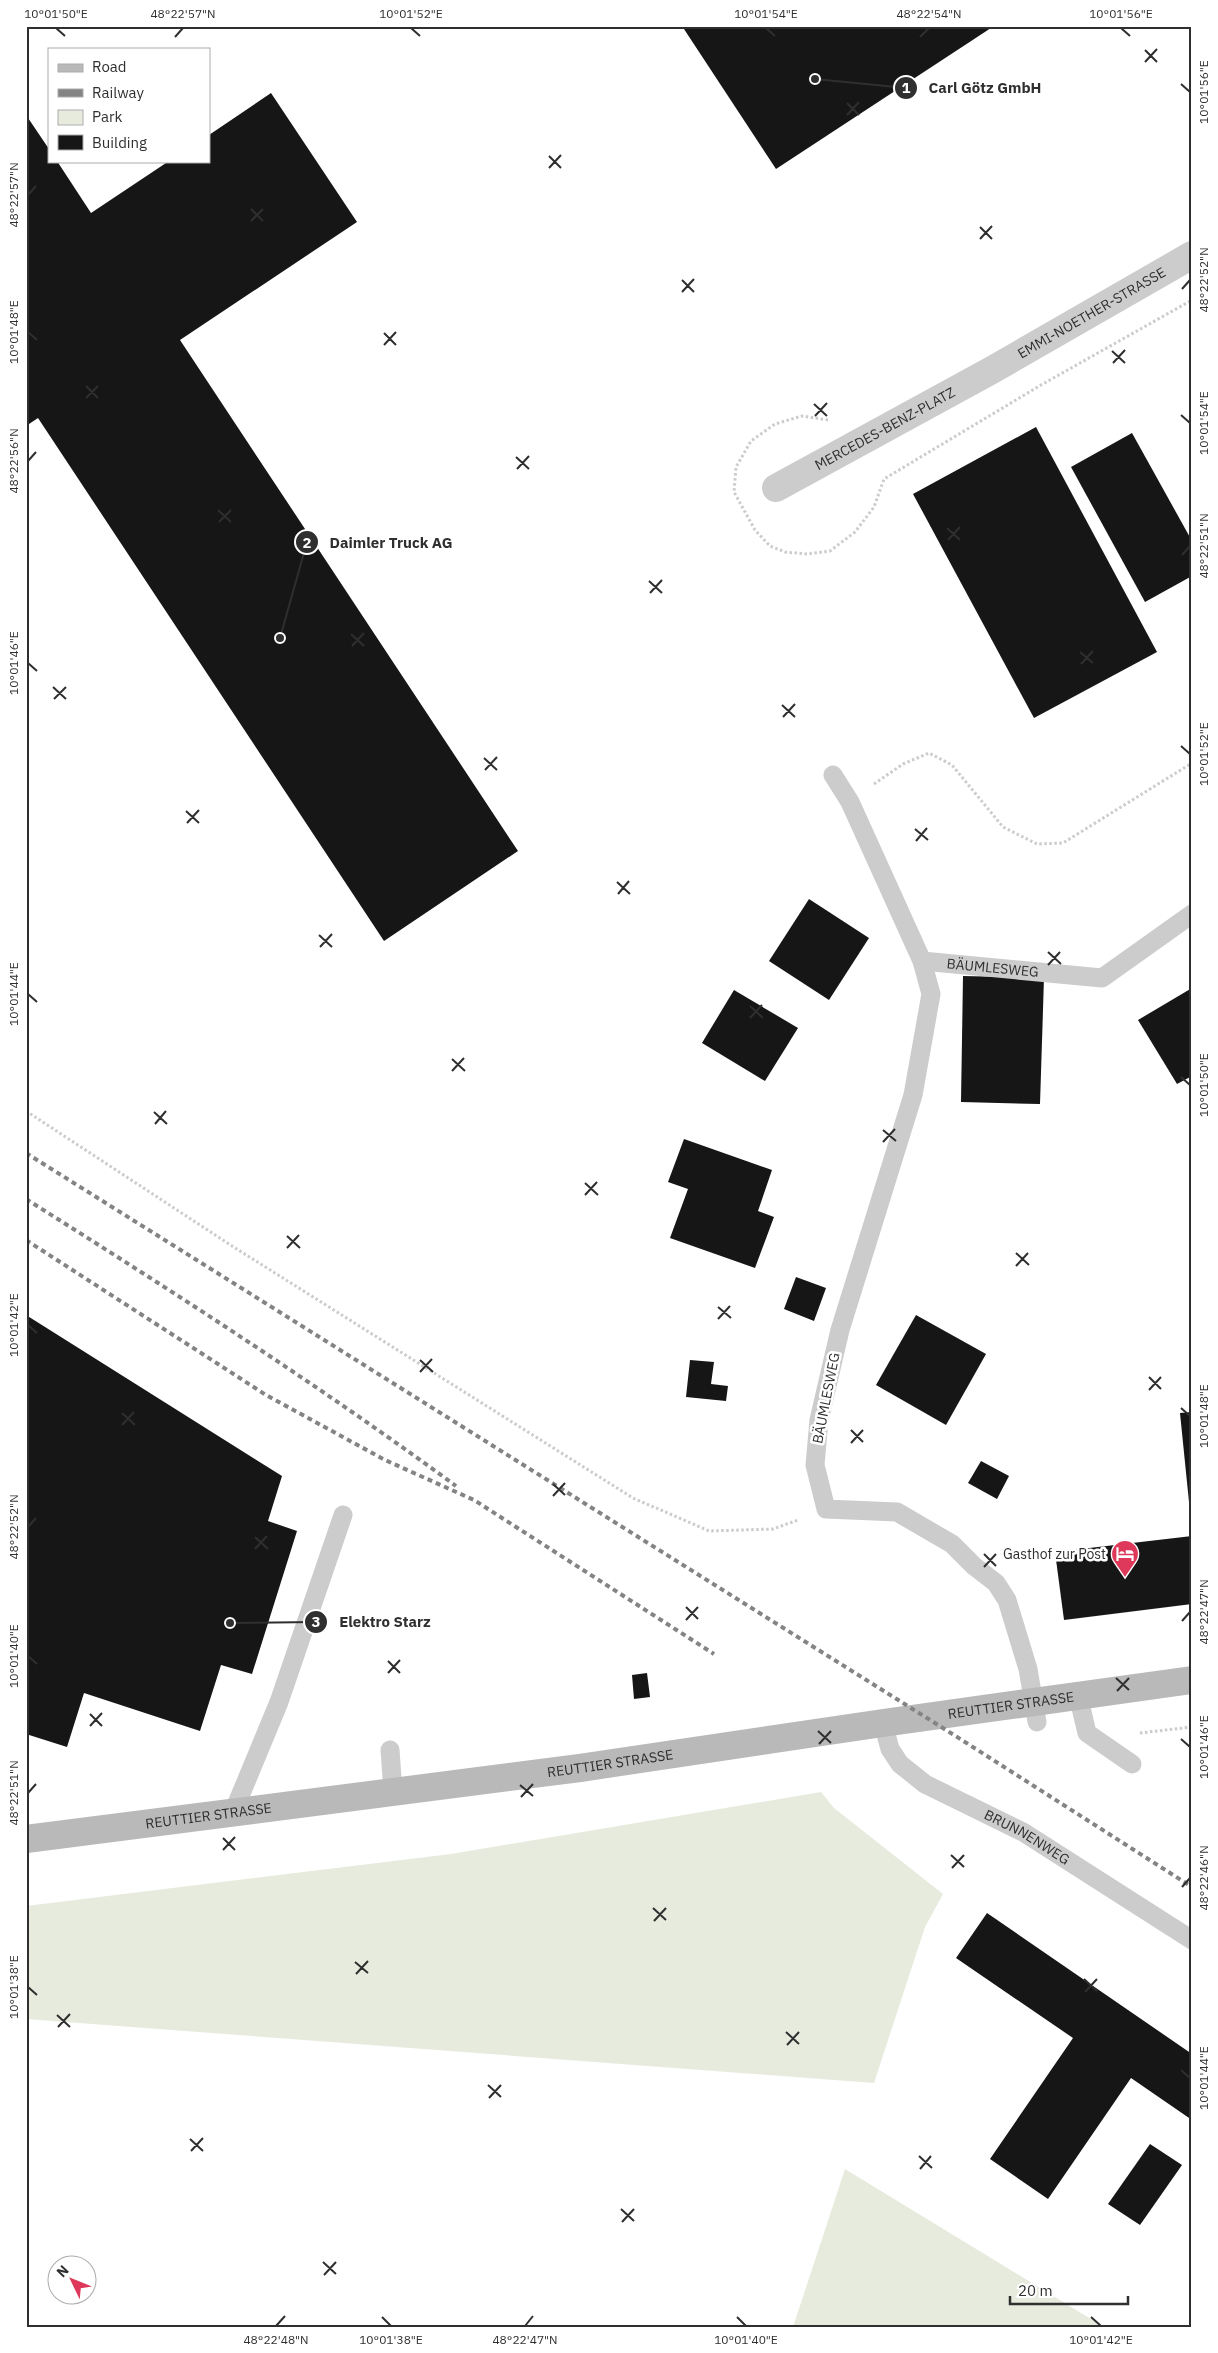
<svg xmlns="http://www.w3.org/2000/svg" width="1218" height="2353" viewBox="0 0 1218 2353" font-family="'IBM Plex Sans',sans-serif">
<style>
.green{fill:#e7ebdd}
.building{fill:#161616}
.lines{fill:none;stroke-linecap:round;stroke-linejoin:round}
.path{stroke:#ccc;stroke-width:3;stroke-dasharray:2.5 2.5;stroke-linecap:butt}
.lane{stroke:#ccc;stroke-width:19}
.street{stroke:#ccc;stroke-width:28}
.secondary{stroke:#b9b9b9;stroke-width:28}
.rail{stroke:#848484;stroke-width:4;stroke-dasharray:5 4;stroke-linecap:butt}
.ticks{fill:none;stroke:#2f2f2f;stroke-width:2}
.labels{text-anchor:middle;stroke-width:5;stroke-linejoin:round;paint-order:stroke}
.street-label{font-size:14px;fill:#2f2f2f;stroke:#fff}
.poi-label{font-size:14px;fill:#2f2f2f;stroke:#fff;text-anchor:end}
.leader{fill:none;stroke:#2f2f2f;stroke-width:2}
.callout-dot{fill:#2f2f2f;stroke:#fff;stroke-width:2}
.mark-label{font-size:15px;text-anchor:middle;font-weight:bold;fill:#fff}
.callout-label{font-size:15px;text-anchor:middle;font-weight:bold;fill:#2f2f2f;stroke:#fff;stroke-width:5;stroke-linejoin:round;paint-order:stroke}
.neatline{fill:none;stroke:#2f2f2f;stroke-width:2}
.ticks-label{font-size:12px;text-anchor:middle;fill:#2f2f2f}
</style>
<rect width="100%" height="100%" fill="#fff"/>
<g class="green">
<polygon points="821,1792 834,1808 943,1894 925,1927 874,2083 26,2019 26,1906 451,1854"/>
<polygon points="845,2169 1104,2327 793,2327"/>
</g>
<g class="building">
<polygon points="682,26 994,26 776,169"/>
<polygon points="271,93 357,222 180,340 518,851 384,941 38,418 26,426 26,115 49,149 49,161 57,161 91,213 169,161 209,161 209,135"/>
<polygon points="1036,427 1157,652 1034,718 913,494"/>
<polygon points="1132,433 1192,541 1192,576 1145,602 1071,467"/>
<polygon points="809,899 869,938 829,1000 769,961"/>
<polygon points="963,976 1044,978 1040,1104 961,1102"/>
<polygon points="1192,988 1192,1076 1177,1084 1138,1020"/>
<polygon points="734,990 798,1028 765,1081 702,1043"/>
<polygon points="684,1139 772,1170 758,1211 774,1217 755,1268 670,1238 688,1189 668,1182"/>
<polygon points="796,1277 826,1288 814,1321 784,1309"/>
<polygon points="26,1315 282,1476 268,1521 297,1531 252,1674 221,1665 200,1731 84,1693 67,1747 26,1734"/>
<polygon points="916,1315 986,1354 946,1425 876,1385"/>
<polygon points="690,1360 714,1362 711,1384 728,1386 726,1401 686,1397"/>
<polygon points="1192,1412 1192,1512 1190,1512 1180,1413"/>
<polygon points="981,1461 1009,1476 997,1499 968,1483"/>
<polygon points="1192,1536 1192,1604 1064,1620 1055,1552"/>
<polygon points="647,1673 650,1697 634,1699 632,1675"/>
<polygon points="987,1913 1192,2054 1192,2120 1131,2078 1048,2199 990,2159 1073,2038 956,1958"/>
<polygon points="1150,2144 1182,2165 1140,2225 1108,2204"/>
</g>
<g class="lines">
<g class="path">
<polyline points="828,420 802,416 775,424 751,441 736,467 734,492 755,530 770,546 785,552 807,554 830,551 855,532 874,507 884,479 1041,385 1192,300"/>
<polyline points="874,784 903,764 929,753 952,765 1003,827 1037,844 1063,843 1192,763"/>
<polyline points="26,1111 232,1246 633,1498 709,1531 773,1529 798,1520"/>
<polyline points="1140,1733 1192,1727"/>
</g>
<g class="lane">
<polyline points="833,775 850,802 922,961 931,994 913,1095 840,1330 819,1420 815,1465 826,1509 897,1512 952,1544 974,1566 996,1583 1007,1600 1028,1669 1037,1722"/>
<path id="s1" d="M922,961L1102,978L1192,914"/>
<polyline points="1078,1695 1087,1733 1132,1764"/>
<path id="s2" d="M883,1723L890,1749L900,1764L925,1784L1023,1832L1192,1940"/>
<polyline points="390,1750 393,1792"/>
<polyline points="233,1813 279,1702 343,1515"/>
</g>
<path class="street" id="s3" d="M776,488L992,370L1192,255"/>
<path class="secondary" id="s4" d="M26,1839L580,1768L883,1723L1192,1680"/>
<g class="rail">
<polyline points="26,1153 954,1735 1192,1887"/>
<path d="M26,1199C172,1291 317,1384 456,1486"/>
<polyline points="26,1240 266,1395 385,1460 474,1500 714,1654"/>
</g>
</g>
<path class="ticks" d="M56,28L65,36M411,28L420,36M766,28L775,36M1121,28L1130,36M175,37L183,28M920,37L929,28M1145,50L1157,62M1145,62L1157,49M1181,84L1190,92M847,103L859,115M847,115L859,102M549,156L561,168M549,168L561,155M28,195L36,186M251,209L263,221M251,221L263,209M980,227L992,239M980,239L992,226M682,280L694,292M1182,289L1190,280M682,292L694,279M28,332L37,340M384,333L396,345M384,345L396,332M1112,351L1125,363M1113,363L1125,350M86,386L98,398M86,398L98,386M814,404L827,416M1181,415L1190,423M815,416L827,403M516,457L529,469M28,461L36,452M517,469L529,456M218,510L231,522M219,522L231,510M947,528L960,540M948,540L960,527M1182,555L1190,546M649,581L662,593M650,593L662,580M351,634L364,646M352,646L364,633M1080,652L1093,663M28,663L37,671M1081,664L1093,651M53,687L66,699M54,699L66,687M782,705L795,717M783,717L795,704M1181,746L1190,754M484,758L497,770M485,770L497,757M186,811L199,823M187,823L199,810M915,829L928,840M916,841L927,828M617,882L630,894M618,894L629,881M319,935L332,947M320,947L332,934M1048,952L1061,964M1048,965L1060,952M28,994L37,1002M750,1006L763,1018M750,1018L762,1005M452,1059L465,1071M452,1071L464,1058M1181,1077L1190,1085M154,1112L167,1124M155,1124L166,1111M883,1130L896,1141M883,1142L895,1129M585,1183L598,1195M585,1195L597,1182M287,1236L300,1248M287,1248L299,1235M1016,1253L1029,1265M1016,1266L1028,1253M718,1307L731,1318M718,1319L730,1306M28,1325L37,1333M420,1360L433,1372M420,1372L432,1359M1149,1377L1161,1389M1149,1390L1161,1377M1181,1408L1190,1416M122,1413L135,1425M122,1425L134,1412M851,1430L863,1442M851,1443L863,1430M553,1484L565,1495M553,1496L565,1483M28,1527L36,1518M255,1537L268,1549M255,1549L267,1536M984,1554L996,1566M984,1567L996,1554M686,1607L698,1619M686,1620L698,1607M1182,1621L1190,1612M28,1656L37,1664M388,1661L400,1673M388,1673L400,1660M1116,1678L1129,1690M1117,1691L1129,1678M90,1714L102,1726M90,1726L102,1713M818,1731L831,1743M1181,1739L1190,1747M819,1744L831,1731M520,1785L533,1796M28,1793L36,1784M521,1797L533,1784M223,1838L235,1850M223,1850L235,1837M951,1855L964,1867M952,1868L964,1855M1182,1887L1190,1878M653,1908L666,1920M654,1921L666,1908M355,1962L368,1973M356,1974L368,1961M1084,1979L1097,1991M28,1987L37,1995M1085,1992L1097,1979M57,2015L70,2027M58,2027L70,2014M786,2032L799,2044M787,2045L799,2032M1181,2070L1190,2078M488,2085L501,2097M489,2098L501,2085M190,2139L203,2151M191,2151L203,2138M919,2156L932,2168M920,2169L931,2156M621,2209L634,2221M622,2222L634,2209M323,2262L336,2274M324,2275L336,2262M382,2317L391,2326M737,2317L746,2326M1091,2317L1101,2326M276,2326L285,2316M525,2326L533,2316"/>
<defs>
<symbol id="hotel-pin" viewBox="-11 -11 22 30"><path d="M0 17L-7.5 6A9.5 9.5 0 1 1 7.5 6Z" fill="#de395a" stroke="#fff"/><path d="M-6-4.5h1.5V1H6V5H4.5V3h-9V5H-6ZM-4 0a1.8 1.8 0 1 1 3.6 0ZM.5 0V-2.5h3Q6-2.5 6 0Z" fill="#fff"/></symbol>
</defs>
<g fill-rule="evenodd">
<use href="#hotel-pin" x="1109" y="1538" width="32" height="43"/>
</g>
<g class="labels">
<g class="street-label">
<text dy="5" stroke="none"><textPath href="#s3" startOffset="361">EMMI-NOETHER-STRASSE</textPath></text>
<text dy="5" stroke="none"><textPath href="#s3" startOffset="124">MERCEDES-BENZ-PLATZ</textPath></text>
<text dy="5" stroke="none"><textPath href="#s1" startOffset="71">BÄUMLESWEG</textPath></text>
<text transform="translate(826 1398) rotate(-79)" y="5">BÄUMLESWEG</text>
<text dy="5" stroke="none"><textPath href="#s4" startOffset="994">REUTTIER STRASSE</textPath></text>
<text dy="5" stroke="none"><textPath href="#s4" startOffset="589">REUTTIER STRASSE</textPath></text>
<text dy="5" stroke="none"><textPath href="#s4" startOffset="184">REUTTIER STRASSE</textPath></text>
<text dy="5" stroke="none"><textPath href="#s2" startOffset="192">BRUNNENWEG</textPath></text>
</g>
<g class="poi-label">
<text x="1106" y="1559">Gasthof zur Post</text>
</g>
</g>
<path class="leader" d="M815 79L906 88M280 638L307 542M230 1623L316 1622"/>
<g class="callout-dot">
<circle cx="815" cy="79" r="5"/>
<circle cx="280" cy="638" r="5"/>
<circle cx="230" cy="1623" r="5"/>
<circle cx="906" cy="88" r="12"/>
<circle cx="307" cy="542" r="12"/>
<circle cx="316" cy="1622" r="12"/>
</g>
<g class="mark-label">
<text x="906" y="93">1</text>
<text x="307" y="548">2</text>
<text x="316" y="1627">3</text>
</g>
<g class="callout-label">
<text x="985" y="93">Carl Götz GmbH</text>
<text x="391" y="548">Daimler Truck AG</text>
<text x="385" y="1627">Elektro Starz</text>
</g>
<rect width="1218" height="2353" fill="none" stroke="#ffffff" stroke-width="55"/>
<rect x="48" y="48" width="162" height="115" fill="#ffffff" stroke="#acacac"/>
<rect x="58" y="64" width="25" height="8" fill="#b9b9b9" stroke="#acacac"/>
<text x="92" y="72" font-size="15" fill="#2f2f2f">Road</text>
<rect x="58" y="89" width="25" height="8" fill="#848484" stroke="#acacac"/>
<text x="92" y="98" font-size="15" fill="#2f2f2f">Railway</text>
<rect x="58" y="110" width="25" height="15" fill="#e7ebdd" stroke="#acacac"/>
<text x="92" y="122" font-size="15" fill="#2f2f2f">Park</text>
<rect x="58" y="135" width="25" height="15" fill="#161616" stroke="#acacac"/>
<text x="92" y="148" font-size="15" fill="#2f2f2f">Building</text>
<g transform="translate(72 2280) rotate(313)"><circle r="24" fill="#ffffff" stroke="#acacac"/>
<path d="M0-4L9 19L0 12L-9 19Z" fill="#de395a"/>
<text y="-8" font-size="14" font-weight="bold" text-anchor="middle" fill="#2f2f2f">N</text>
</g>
<path d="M1010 2296v8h118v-8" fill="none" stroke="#2f2f2f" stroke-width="2.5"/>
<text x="1018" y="2296" font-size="15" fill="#2f2f2f" stroke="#ffffff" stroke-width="4" paint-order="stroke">20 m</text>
<rect x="28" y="28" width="1162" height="2298" class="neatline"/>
<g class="ticks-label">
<text x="56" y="18">10°01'50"E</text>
<text x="183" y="18">48°22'57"N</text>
<text x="411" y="18">10°01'52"E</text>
<text x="766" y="18">10°01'54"E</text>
<text x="929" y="18">48°22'54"N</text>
<text x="1121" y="18">10°01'56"E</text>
<text transform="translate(1204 92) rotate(-90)" y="4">10°01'56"E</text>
<text transform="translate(14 195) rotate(-90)" y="4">48°22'57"N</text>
<text transform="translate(1204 280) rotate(-90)" y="4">48°22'52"N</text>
<text transform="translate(14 332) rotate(-90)" y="4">10°01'48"E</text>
<text transform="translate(1204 423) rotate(-90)" y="4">10°01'54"E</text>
<text transform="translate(14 461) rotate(-90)" y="4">48°22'56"N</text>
<text transform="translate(1204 546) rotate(-90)" y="4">48°22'51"N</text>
<text transform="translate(14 663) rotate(-90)" y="4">10°01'46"E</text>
<text transform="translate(1204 754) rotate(-90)" y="4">10°01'52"E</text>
<text transform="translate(14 994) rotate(-90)" y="4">10°01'44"E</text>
<text transform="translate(1204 1085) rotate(-90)" y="4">10°01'50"E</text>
<text transform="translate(14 1325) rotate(-90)" y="4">10°01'42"E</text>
<text transform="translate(1204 1416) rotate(-90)" y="4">10°01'48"E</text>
<text transform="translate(14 1527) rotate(-90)" y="4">48°22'52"N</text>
<text transform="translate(1204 1612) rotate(-90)" y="4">48°22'47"N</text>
<text transform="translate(14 1656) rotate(-90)" y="4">10°01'40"E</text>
<text transform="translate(1204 1747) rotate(-90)" y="4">10°01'46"E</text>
<text transform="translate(14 1793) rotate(-90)" y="4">48°22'51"N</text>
<text transform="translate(1204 1878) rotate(-90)" y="4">48°22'46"N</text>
<text transform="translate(14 1987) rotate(-90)" y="4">10°01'38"E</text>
<text transform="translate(1204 2078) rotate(-90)" y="4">10°01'44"E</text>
<text x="276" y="2344">48°22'48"N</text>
<text x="391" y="2344">10°01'38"E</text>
<text x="525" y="2344">48°22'47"N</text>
<text x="746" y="2344">10°01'40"E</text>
<text x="1101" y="2344">10°01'42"E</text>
</g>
</svg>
